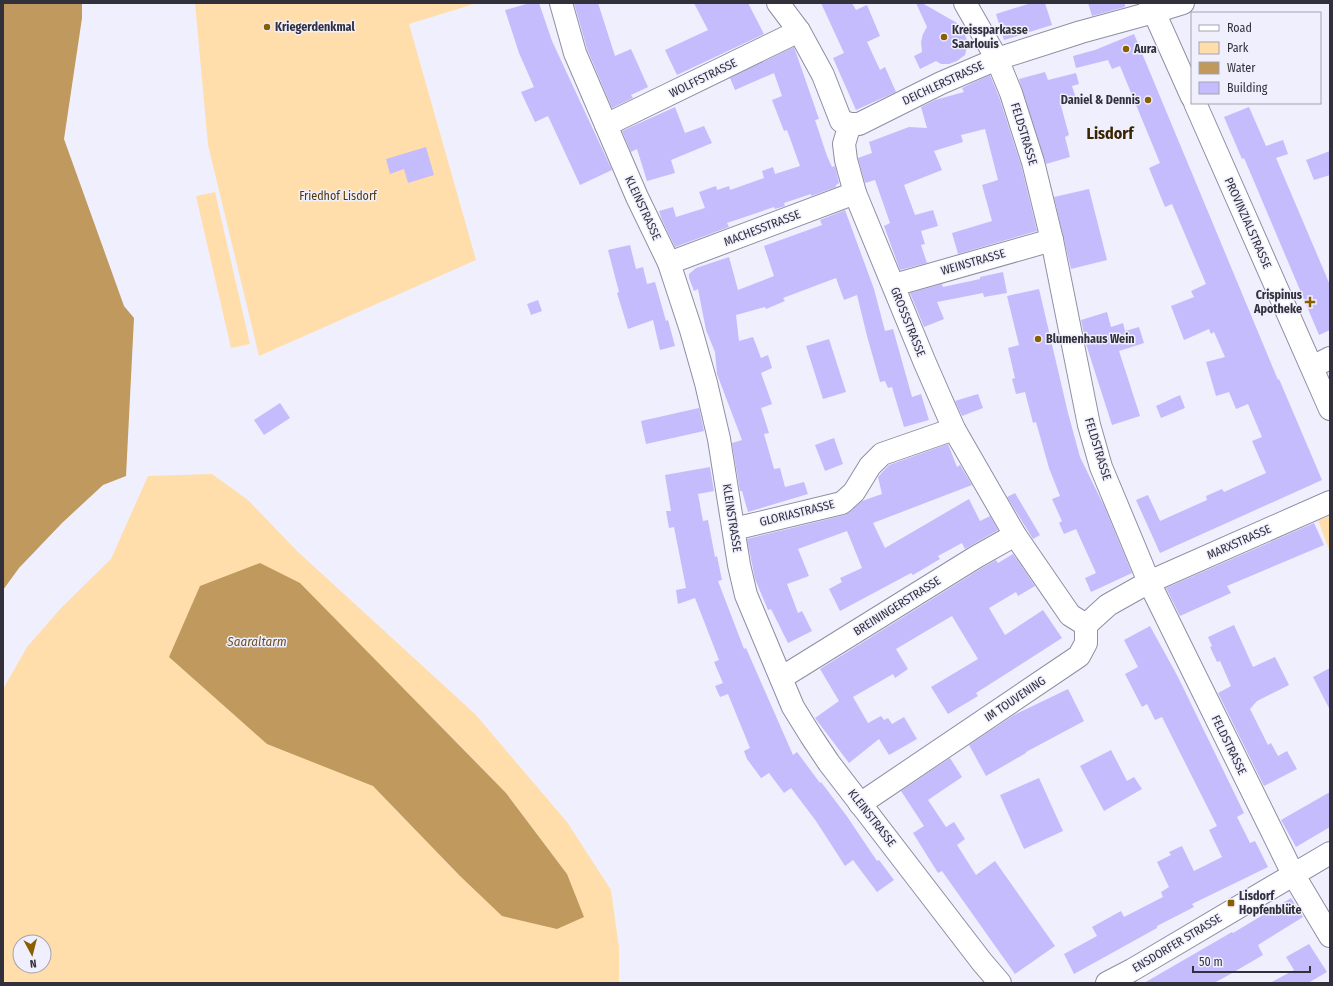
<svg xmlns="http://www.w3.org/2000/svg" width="1333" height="986" viewBox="0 0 1333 986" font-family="'Fira Sans Condensed',sans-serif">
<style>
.green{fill:#ffdeab;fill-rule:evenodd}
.water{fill:#bf995d}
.building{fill:#c4bcfd}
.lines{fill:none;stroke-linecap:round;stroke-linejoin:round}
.minor-casing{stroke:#8f8ea3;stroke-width:24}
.major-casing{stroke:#8f8ea3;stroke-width:24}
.minor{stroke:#fff;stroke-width:22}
.major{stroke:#fff;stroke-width:22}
.poi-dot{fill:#895f00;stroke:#f0effe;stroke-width:1.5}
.labels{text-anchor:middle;stroke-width:3;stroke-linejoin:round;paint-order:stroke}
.poi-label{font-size:12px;font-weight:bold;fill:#32313b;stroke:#f0effe;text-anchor:start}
.street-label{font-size:12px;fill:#32313b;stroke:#f0effe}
.park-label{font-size:12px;fill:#523905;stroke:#f0effe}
.water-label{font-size:13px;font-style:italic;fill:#6c5123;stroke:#f0effe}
.district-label{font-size:16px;font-weight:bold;fill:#392500;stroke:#f0effe}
</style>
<rect width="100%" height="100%" fill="#f0effe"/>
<g class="green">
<polygon points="195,3 477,3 409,24 476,260 259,356 208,145"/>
<polygon points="215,192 250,344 231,348 196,196"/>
<path d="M212,474L248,500L297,551L475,714L567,822L611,890L619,948V983H3V689L27,647L61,608L111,559L148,476ZM384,669L506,793L567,874L459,875L373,786ZM20,942H44V966H20Z"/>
<polygon points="1330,516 1330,552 1318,520"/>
</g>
<g class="water">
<polygon points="3,3 82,3 82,18 64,139 124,306 134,318 126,476 103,485 62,523 19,568 3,590"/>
<polygon points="260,563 300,583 506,793 567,874 584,917 557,929 502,916 459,875 373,786 267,744 169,657 200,586"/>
</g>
<g class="building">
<polygon points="530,3 539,3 552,41 612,170 580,185 548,116 535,122 521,92 534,87 519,53 505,10"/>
<polygon points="574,3 598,3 615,56 631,49 648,87 631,95 633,98 612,108 587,49"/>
<polygon points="694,3 748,3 764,34 677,75 665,50 708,30"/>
<polygon points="821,3 852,3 856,10 867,5 880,36 867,42 880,70 885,67 896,92 856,110 833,58 844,53"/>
<polygon points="916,3 922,3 957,23 964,33 967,40 967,47 965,55 957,61 949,64 941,64 936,61 920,69 914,56 922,52 921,42 923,34 927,27"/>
<polygon points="1031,3 1045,3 1052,25 1004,40 996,14"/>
<polygon points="1088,3 1125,3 1125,7 1092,16"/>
<polygon points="1134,34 1278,380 1279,379 1322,480 1160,553 1136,500 1148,495 1160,521 1207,500 1206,496 1222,489 1224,492 1266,473 1252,441 1262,437 1248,404 1236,409 1229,392 1216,396 1206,362 1225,357 1214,332 1211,334 1209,329 1184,340 1171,306 1194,297 1191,291 1206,284 1172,204 1165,207 1149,168 1160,163 1120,66 1112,69 1108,60 1076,68 1073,56 1095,50"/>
<polygon points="794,47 819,119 815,120 827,156 832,167 835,166 839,183 836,185 836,187 811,196 811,194 784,203 785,206 775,209 774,207 727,223 729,227 675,247 662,220 659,211 673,207 676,217 705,208 699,192 716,186 717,190 729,186 730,190 764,178 762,171 773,167 775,174 800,166 787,130 784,131 772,100 782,96 774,73 735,90 730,78"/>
<polygon points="1045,72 1048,80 1076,73 1079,84 1072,86 1077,101 1061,106 1069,135 1065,137 1070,157 1046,164 1019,79"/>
<polygon points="990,75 999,97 1021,165 1037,231 958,254 952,233 992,221 982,185 998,180 985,129 961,135 963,142 934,151 942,170 904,185 915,215 933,210 938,226 921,231 925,244 921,245 927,263 900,270 884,226 890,223 875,180 865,183 858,158 872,153 869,142 909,127 927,128 921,107 935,100 964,92 962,88"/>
<polygon points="675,107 685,133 704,126 712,143 671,160 675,173 647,181 637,149 631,152 622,131"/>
<polygon points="1249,107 1266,146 1283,140 1288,154 1276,158 1330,285 1330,330 1319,335 1253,179 1244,158 1242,159 1224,117"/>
<polygon points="426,147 434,175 408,183 404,169 390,174 386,159"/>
<polygon points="1330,151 1330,175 1314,180 1306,160"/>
<polygon points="1089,189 1107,260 1071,269 1054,197"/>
<polygon points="845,210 874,289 885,331 893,329 912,397 921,394 929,420 904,427 892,387 888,388 885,381 880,382 867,336 857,295 844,300 836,278 783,298 785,301 766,309 765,307 736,315 739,341 753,337 761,358 768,355 772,368 761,373 772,404 761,408 769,433 764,434 774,469 780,468 785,487 804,482 808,494 748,512 742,491 740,491 732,443 742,440 717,374 715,352 706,330 698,289 694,291 689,278 689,274 696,268 729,257 738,290 774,276 764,246 822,225 820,220"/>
<polygon points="630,245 636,269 643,267 647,284 655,282 666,321 668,320 675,346 660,350 653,320 628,329 617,293 619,292 608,250"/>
<polygon points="1003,272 1007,293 984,297 983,293 937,302 944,319 924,327 910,293 942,284 943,287 980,279 980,277"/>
<polygon points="1039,289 1068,413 1080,457 1104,506 1132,573 1091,592 1085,578 1096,573 1076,529 1064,534 1059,523 1062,521 1052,499 1060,496 1049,468 1036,422 1033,423 1025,392 1016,394 1012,379 1015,378 1008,348 1019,345 1007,296"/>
<polygon points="538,300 542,311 531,315 527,304"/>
<polygon points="1107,312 1111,327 1123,323 1125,331 1139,327 1144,343 1119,351 1140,416 1112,425 1086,344 1081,320"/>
<polygon points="829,339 846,392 823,399 806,346"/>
<polygon points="978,394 983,408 962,416 955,401"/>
<polygon points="1180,395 1185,408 1161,418 1156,406"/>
<polygon points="280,403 290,418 264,435 254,420"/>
<polygon points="699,408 704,431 646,444 641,421"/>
<polygon points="834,438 843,464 825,471 815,445"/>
<polygon points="948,444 957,467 960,465 972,485 873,523 885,548 969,499 980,521 990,516 998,530 965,549 962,543 938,556 940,559 913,575 911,573 840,611 829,589 842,582 840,578 862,568 847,531 798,549 809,576 787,584 798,613 802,611 812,631 788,643 771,609 768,610 755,579 747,539 845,515 850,512 862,501 882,494 878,477 889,465"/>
<polygon points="710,467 714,491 698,494 703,521 708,520 715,557 717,556 722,580 718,581 744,649 746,648 793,755 797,752 820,783 821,782 846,815 877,861 879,860 894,880 877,892 853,860 845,866 816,821 791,788 784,793 769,773 761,778 747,759 744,751 750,748 728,694 720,697 715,686 723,683 714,662 719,660 695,598 678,604 676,590 686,588 674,527 669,528 666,511 671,511 665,475"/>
<polygon points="1015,493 1040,535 1033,539 1007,497"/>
<polygon points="1314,523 1324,545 1227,586 1231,593 1180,616 1166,588"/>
<polygon points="1013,554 1035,586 1018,596 1016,592 989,608 1005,635 1043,610 1062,638 976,693 978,696 948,714 931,687 978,659 952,616 923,633 896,649 908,669 895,678 893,674 853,697 868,723 881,716 884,720 888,718 892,724 904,717 917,739 889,755 879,739 849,763 815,718 839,701 820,669 982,568 996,560 998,563"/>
<polygon points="1234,625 1253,667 1275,657 1289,685 1257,701 1250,709 1268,745 1271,743 1278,756 1287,751 1297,769 1264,786 1218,693 1231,686 1220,661 1217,662 1210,647 1212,646 1208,637"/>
<polygon points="1150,626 1178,677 1244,813 1237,817 1250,843 1255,841 1268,867 1192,904 1194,907 1157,926 1157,928 1074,974 1064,954 1097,936 1092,927 1121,911 1124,917 1163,897 1161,892 1169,887 1157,862 1171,855 1169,852 1182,846 1194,871 1222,857 1209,830 1217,826 1162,717 1155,720 1147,704 1142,707 1125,674 1138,667 1124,640"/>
<polygon points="1330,668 1330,710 1313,677"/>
<polygon points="1068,689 1084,721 1026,752 1026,753 986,776 969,745 1014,715"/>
<polygon points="1111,750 1127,781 1134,777 1142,789 1104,811 1080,766"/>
<polygon points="950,758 962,777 928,800 946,827 954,822 965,839 957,845 976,875 995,861 1055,946 1015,974 942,871 938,873 913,833 924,826 901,791"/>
<polygon points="1039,778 1063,831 1024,849 1000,795"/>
<polygon points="1330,792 1330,827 1296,847 1281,820"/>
<polygon points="1291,898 1303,917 1258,945 1263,955 1227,976 1214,983 1144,983 1232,932 1233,933"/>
<polygon points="1309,944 1327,972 1308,983 1270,983 1294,970 1286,957"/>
</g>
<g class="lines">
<defs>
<g id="minor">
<polyline points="561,3 575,53 637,197 669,263 691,330 706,383 719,439 739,565 746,595 793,707 811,736 829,763 982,962 1000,983"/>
<polyline points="778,3 799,31 823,75 841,121 850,124 859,124 941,83 997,59 1081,32 1154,12 1183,3"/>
<polyline points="965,3 997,59 1011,93 1033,162 1052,240 1089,425 1101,467 1149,582 1293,874 1330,936"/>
<polyline points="850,124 844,144 846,160 855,193 925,363 954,429 1015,535 1070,615 1086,625"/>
<polyline points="606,125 799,31"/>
<polyline points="669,263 855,193"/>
<polyline points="894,285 1052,240"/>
<polyline points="1312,367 1330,358"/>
<polyline points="734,529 842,503 854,492 870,466 882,454 954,429"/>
<polyline points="781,678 976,557 1015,535"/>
<polyline points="860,804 1079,656 1086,643 1086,625 1108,605 1149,582 1330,502"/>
</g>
<g id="major">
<polyline points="1150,3 1192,97"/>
<polyline points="1195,103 1330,409"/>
<polyline points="1107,983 1132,970 1330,853"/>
</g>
</defs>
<use href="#minor" class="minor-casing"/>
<use href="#major" class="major-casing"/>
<use href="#minor" class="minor"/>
<use href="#major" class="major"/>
</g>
<g class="poi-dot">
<circle cx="267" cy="27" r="4"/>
<circle cx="944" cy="37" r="4"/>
<circle cx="1126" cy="49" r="4"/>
<circle cx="1148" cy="100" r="4"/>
<path d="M1308 296h4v4h4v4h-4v4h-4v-4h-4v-4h4z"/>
<circle cx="1038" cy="339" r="4"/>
<rect x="1227" y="899" width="8" height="8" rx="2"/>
</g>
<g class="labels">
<g class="poi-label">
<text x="275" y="31">Kriegerdenkmal</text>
<text x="952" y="34">Kreissparkasse<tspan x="952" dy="14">Saarlouis</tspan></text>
<text x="1134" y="53">Aura</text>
<text x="1140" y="104" text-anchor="end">Daniel &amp; Dennis</text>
<text x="1302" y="299" text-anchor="end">Crispinus<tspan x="1302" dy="14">Apotheke</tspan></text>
<text x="1046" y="343">Blumenhaus Wein</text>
<text x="1239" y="900">Lisdorf<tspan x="1239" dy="14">Hopfenblüte</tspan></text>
</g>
<g class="street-label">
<text transform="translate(703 78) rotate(-26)" y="4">WOLFFSTRASSE</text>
<text transform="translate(943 83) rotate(-25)" y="4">DEICHLERSTRASSE</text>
<text transform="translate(1024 134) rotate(73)" y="4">FELDSTRASSE</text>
<text transform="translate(643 208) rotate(65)" y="4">KLEINSTRASSE</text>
<text transform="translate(1248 223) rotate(66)" y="4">PROVINZIALSTRASSE</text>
<text transform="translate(762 228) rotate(-21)" y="4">MACHESSTRASSE</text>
<text transform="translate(973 262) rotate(-16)" y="4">WEINSTRASSE</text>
<text transform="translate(908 322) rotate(68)" y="4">GROSSSTRASSE</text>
<text transform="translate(1098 449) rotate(73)" y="4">FELDSTRASSE</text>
<text transform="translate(797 513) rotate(-14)" y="4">GLORIASTRASSE</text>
<text transform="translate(732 518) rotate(81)" y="4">KLEINSTRASSE</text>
<text transform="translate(1239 542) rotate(-24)" y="4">MARXSTRASSE</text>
<text transform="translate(897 606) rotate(-32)" y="4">BREININGERSTRASSE</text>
<text transform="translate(1015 699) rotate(-34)" y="4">IM TOUVENING</text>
<text transform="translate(1229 745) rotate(64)" y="4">FELDSTRASSE</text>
<text transform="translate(872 818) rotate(52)" y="4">KLEINSTRASSE</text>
<text transform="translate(1177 943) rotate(-31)" y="4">ENSDORFER STRASSE</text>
</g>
<g class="park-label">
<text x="338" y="200">Friedhof Lisdorf</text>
</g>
<g class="water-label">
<text x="257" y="646">Saaraltarm</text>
</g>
<g class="district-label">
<text x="1110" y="139">Lisdorf</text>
</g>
</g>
<rect width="1333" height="986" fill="none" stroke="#32313b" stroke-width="8"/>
<rect x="1191" y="12" width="130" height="92" fill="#f0effe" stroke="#a4a3b0"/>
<rect x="1199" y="25" width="20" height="6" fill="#ffffff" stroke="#a4a3b0"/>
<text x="1227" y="32" font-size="12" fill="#32313b">Road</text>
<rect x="1199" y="42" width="20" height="12" fill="#ffdeab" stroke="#a4a3b0"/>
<text x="1227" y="52" font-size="12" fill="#32313b">Park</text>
<rect x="1199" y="62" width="20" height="12" fill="#bf995d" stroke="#a4a3b0"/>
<text x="1227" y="72" font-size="12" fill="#32313b">Water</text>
<rect x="1199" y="82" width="20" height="12" fill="#c4bcfd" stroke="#a4a3b0"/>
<text x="1227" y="92" font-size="12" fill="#32313b">Building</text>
<g transform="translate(32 954) rotate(173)"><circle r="19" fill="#f0effe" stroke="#a4a3b0"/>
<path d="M0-3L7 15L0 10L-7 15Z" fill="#895f00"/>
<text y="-6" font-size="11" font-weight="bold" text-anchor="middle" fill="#32313b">N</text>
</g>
<path d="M1193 966v6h117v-6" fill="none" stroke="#32313b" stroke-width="2"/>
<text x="1199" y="966" font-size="12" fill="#32313b" stroke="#f0effe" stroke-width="3" paint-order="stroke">50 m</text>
</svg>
